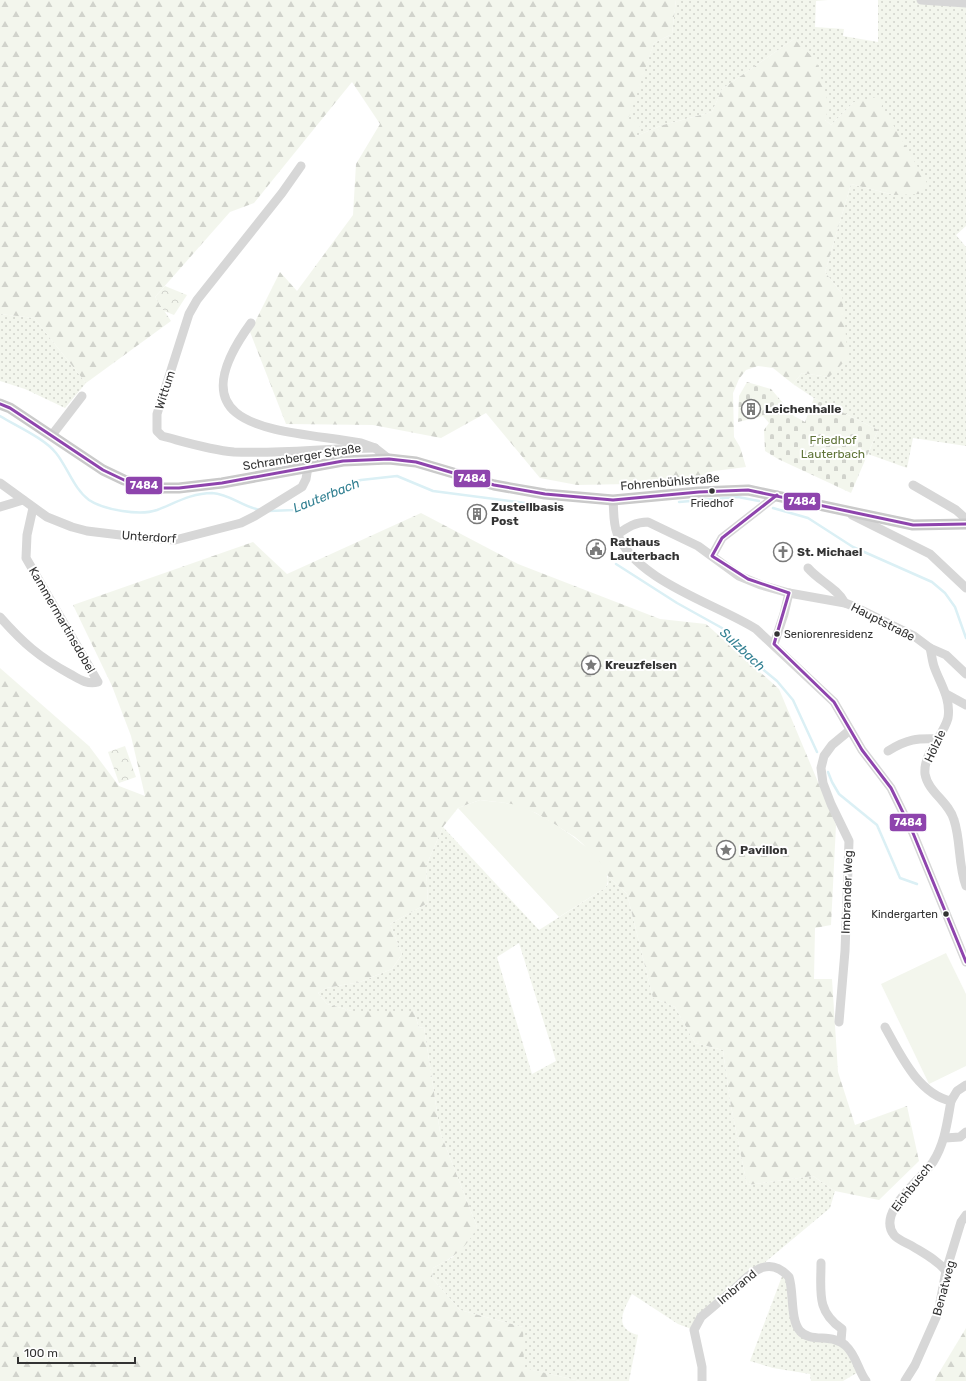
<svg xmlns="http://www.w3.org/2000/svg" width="966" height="1381" viewBox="0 0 966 1381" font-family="Rubik,sans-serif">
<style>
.grass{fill:url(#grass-dots);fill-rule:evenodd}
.forest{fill:url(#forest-firs)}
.cemetery{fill:url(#cemetery-stones)}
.park{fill:url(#park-crowns)}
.garden{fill:#f3f6ed}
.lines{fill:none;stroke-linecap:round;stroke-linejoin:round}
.stream{stroke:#dbf0f5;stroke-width:2.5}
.minor{stroke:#d7d7d7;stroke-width:9}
.major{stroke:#cacaca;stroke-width:11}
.bus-1-casing{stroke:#fff;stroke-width:6}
.bus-1{stroke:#8e44ad;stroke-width:3}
.bus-dot{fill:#333;stroke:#fff;stroke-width:1.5}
.labels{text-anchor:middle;stroke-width:4;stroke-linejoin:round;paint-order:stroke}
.bus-label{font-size:11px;fill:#333;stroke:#fff}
.street-label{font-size:12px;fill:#333;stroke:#fff}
.poi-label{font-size:12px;font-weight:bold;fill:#333;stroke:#fff;text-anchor:start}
.park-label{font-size:12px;fill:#61753a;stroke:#fff}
.water-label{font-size:13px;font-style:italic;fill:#328092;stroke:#fff}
.line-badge{stroke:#fff;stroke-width:1.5}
.badge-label{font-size:11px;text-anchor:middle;font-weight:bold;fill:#fff}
</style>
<defs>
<pattern id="grass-dots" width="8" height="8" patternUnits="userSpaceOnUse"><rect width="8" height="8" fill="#f3f6ed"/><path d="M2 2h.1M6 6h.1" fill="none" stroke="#d1d3cc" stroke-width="1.8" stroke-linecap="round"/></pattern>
<pattern id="forest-firs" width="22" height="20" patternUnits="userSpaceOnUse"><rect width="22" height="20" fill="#f3f6ed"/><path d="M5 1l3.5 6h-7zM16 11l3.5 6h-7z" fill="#d1d3cc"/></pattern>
<pattern id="cemetery-stones" width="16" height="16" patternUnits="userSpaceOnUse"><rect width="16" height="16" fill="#f3f6ed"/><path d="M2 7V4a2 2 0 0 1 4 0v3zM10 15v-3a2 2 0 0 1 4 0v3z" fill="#d1d3cc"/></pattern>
<pattern id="park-crowns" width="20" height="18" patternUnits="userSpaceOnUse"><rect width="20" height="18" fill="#f3f6ed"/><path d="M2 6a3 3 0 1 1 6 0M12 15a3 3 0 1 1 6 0" fill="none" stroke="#d1d3cc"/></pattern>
</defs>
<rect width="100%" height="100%" fill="#fff"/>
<g class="grass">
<polygon points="676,0 828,0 816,1 815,27 844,29 843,36 878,42 878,0 966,0 966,226 956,235 966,247 966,446 913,438 907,468 868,454 878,430 814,398 793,384 802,373 829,377 842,294 825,272 851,184 894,195 854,102 831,125 825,120 794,39 722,89 712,112 663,125 636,136 627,119 654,43 672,34"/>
<polygon points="0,314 34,318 86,383 65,408 25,389 0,381"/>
<path d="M443,827L539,930L605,888L608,884V876L627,894L653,998L675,1007L695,1043L723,1050L730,1101L747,1185L813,1176L835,1191L830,1208L752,1273L694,1330L678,1324L632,1294C623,1311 613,1328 638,1335L629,1381H580L523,1368V1327L460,1310L432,1278L433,1268L453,1257L477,1227L440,1132L424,1027L419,1028L414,1011H352L327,1004L318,993L326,988L360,982L392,969L402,954L390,924L428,903L426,866ZM519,943L556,1061L532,1074L497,957Z"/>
<polygon points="784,1271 800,1332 841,1341 860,1371 843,1381 811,1381 810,1374 773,1368 750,1361"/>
</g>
<g class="forest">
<polygon points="0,0 676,0 672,34 654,43 628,119 641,123 636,136 663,125 712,112 722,89 794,39 816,60 829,106 825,120 831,125 854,102 877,97 927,183 919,194 894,195 851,184 825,272 842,294 848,358 829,377 802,373 793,384 773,368 758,366 746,370 739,379 733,393 734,437 740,447 746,467 714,471 682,483 577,485 540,478 486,413 441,438 373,425 286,424 250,332 280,272 297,291 353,215 356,164 380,124 352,82 254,203 230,212 155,297 171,321 86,383 34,318 0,314"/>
<path d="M421,513L518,564L660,619L706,624L779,689L836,825L831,925L815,928L814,979H832L838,1072L855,1125L907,1106L919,1161L879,1200L835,1191L813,1176L747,1185L730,1101L723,1050L695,1043L675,1007L653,998L627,894L608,876L583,844L575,837L536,813L506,803L480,800L458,808L443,827L426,866L428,903L390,924L402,954L392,969L360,982L326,988L318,993L327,1004L352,1011H414L419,1028L424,1027L440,1132L477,1227C466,1249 454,1257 433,1268L432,1278L460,1310L523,1327L524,1368L580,1381H0V668L89,746L119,786L145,796L131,736L112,686L73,605L253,542L287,574Z"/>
<polygon points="966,1328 966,1381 935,1381 937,1376"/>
</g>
<polygon class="cemetery" points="747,382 771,389 794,416 805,422 814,398 878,430 851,493 778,459 765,451 764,430 769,423 763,416 738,422 739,396"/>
<g class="park">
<polygon points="165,286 187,295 174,315 164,311 155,297"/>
<polygon points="125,746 136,777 119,783 108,752"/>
</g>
<g class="garden">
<path d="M480,800C494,802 509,802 522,807C543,814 624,863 605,888L559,917L458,808Z"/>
<polygon points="946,953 966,994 966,1066 929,1084 881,984"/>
</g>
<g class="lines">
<g class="stream">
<path d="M0,416C16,426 44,438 56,453C68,468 74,489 89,500C104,510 140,516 157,510C175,503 192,493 212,493C230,494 243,507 260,510"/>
<polyline points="679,502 738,497 759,501"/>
<polyline points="773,508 808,518 853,547 932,582 945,593 955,607 966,638"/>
<polyline points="269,511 294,510 323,499 346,484 361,480 397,476 433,491 525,503"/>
<polyline points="616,564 677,603 722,628 760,667 777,681 793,700 817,752"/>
<polyline points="828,772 832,782 839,794 877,825 900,878 917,884"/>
</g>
<g class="minor">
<polyline points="921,0 966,3"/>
<path d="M301,166L282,193L197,300L189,314L157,414V431L162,436C185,442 210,450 234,452C281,454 328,448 375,448"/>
<path d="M251,323C170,434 283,429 361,443L375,448L389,459"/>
<polyline points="52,435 82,396"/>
<polyline points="0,483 47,517 72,527 87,531 137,537 175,540 241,523 255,516 302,487 306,479 308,467"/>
<polyline points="913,485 956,510 966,519"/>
<path d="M613,500C614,511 613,523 617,533C635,581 717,604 756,629L834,702L862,750L891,788L913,833L966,962"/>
<polyline points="0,507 23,500"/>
<polyline points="852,515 930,554 966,588"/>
<path d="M618,534C628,527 635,522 648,522L698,546L739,576L761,585L789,593L845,603L853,606L914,636L930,648L946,655L966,674"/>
<polyline points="712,556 722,538 777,495"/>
<path d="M808,568C819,581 837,588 845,603"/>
<path d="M0,617C23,643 39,657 70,674C79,679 87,685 98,682L26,558L27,535L33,508"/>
<polyline points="774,644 784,614 789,593"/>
<path d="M930,648C932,655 932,662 935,669C941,685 951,699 948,718C943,737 923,753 925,774C928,792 949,802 954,820C961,841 958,865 966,886"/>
<polyline points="946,694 966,705"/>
<path d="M888,751C907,739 917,738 939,739"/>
<polyline points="839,1022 845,951 849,841 831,804 823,783 821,768 824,756 832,745 850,730"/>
<path d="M885,1027C900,1054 918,1094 951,1101L957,1091L966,1085"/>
<polyline points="945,1138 960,1137 966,1132"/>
<path d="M821,1263C821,1292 816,1311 842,1329L841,1341"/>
<path d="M946,1271C937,1260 925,1254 912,1246C907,1243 898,1240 894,1235C876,1212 921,1180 933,1162C945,1143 947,1123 951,1101"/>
<path d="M702,1381V1367L694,1330L701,1317C712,1308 722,1299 732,1291C750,1275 767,1253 789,1277C794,1292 790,1320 800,1331C810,1343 834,1333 846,1346C856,1355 858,1370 866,1381"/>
<polyline points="905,1381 915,1365 938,1313 946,1271 961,1222 966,1215"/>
</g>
<polyline class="major" points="0,404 10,408 103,470 124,480 155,488 179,488 222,483 343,461 389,459 416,462 494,485 545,494 613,500 699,492 748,490 913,525 966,524"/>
<defs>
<g id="bus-1">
<polyline points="0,404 10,408 103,470 124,480 155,488 179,488 222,483 343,461 389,459 416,462 494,485 545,494 613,500 699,492 748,490 913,525 966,524"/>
<polyline points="777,495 722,538 712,556 748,579 789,593 774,644 834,702 862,750 891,788 913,833 966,962"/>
</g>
</defs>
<use href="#bus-1" class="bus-1-casing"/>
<use href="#bus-1" class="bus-1"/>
</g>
<defs>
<symbol id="building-ring" viewBox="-11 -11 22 22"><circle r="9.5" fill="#fff" stroke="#7a7a7a" stroke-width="1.5"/><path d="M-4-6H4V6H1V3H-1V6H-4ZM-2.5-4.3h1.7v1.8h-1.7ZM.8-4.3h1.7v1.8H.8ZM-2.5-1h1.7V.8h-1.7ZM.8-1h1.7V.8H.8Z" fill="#7a7a7a"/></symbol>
<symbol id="civic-ring" viewBox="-11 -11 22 22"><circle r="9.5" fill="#fff" stroke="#7a7a7a" stroke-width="1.5"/><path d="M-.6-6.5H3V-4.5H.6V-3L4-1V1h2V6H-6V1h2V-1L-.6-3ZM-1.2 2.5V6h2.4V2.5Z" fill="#7a7a7a"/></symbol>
<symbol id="church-ring" viewBox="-11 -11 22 22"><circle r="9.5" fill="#fff" stroke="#7a7a7a" stroke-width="1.5"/><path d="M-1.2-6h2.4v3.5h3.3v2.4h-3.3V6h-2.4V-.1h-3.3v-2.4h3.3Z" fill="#7a7a7a"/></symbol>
<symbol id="sight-ring" viewBox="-11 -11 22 22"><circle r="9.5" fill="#fff" stroke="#7a7a7a" stroke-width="1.5"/><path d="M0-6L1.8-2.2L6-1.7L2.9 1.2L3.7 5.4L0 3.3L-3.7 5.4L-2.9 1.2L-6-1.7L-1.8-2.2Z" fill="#7a7a7a"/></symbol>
</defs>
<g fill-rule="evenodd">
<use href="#building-ring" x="740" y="398" width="22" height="22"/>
<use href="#building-ring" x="466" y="503" width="22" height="22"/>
<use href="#civic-ring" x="585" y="538" width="22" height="22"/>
<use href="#church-ring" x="772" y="541" width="22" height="22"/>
<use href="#sight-ring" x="580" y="654" width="22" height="22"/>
<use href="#sight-ring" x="715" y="839" width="22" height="22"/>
</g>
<g class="bus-dot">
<circle cx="712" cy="491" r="3.5"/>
<circle cx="777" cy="634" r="3.5"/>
<circle cx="946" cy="914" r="3.5"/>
</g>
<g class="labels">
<g class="bus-label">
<text x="712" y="507">Friedhof</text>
<text x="784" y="638" text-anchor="start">Seniorenresidenz</text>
<text x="938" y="918" text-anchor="end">Kindergarten</text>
</g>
<g class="street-label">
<text transform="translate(165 390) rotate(-72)" y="4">Wittum</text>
<text transform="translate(302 457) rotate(-9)" y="4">Schramberger Straße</text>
<text transform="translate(670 482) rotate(-5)" y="4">Fohrenbühlstraße</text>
<text transform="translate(149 537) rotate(4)" y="4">Unterdorf</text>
<text transform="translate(62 620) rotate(60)" y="4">Kammermartinsdobel</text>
<text transform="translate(883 622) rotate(27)" y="4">Hauptstraße</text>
<text transform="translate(935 746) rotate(-65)" y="4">Hölzle</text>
<text transform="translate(847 892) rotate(-88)" y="4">Imbrander Weg</text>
<text transform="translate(912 1187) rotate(-52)" y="4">Eichbusch</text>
<text transform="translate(737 1287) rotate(-40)" y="4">Imbrand</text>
<text transform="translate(944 1288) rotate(-75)" y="4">Benatweg</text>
</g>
<g class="poi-label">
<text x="765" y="413">Leichenhalle</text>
<text x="491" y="511">Zustellbasis<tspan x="491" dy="14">Post</tspan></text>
<text x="610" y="546">Rathaus<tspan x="610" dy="14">Lauterbach</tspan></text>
<text x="797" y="556">St. Michael</text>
<text x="605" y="669">Kreuzfelsen</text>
<text x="740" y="854">Pavillon</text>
</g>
<g class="park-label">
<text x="833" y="444">Friedhof<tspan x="833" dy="14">Lauterbach</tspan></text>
</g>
<g class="water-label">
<text transform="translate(326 495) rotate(-22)" y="5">Lauterbach</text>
<text transform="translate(743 649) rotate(43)" y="5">Sulzbach</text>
</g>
</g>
<g class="line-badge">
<rect x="453" y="469" width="38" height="19" rx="4" fill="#8e44ad"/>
<rect x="125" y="476" width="38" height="19" rx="4" fill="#8e44ad"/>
<rect x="783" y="492" width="38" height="19" rx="4" fill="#8e44ad"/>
<rect x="889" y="813" width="38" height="19" rx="4" fill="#8e44ad"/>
</g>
<g class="badge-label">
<text x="472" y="482">7484</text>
<text x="144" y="489">7484</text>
<text x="802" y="505">7484</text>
<text x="908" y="826">7484</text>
</g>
<path d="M18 1357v6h117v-6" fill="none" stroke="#333333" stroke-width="2"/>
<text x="24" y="1357" font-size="12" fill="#333333" stroke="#ffffff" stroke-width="3" paint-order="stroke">100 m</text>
</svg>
